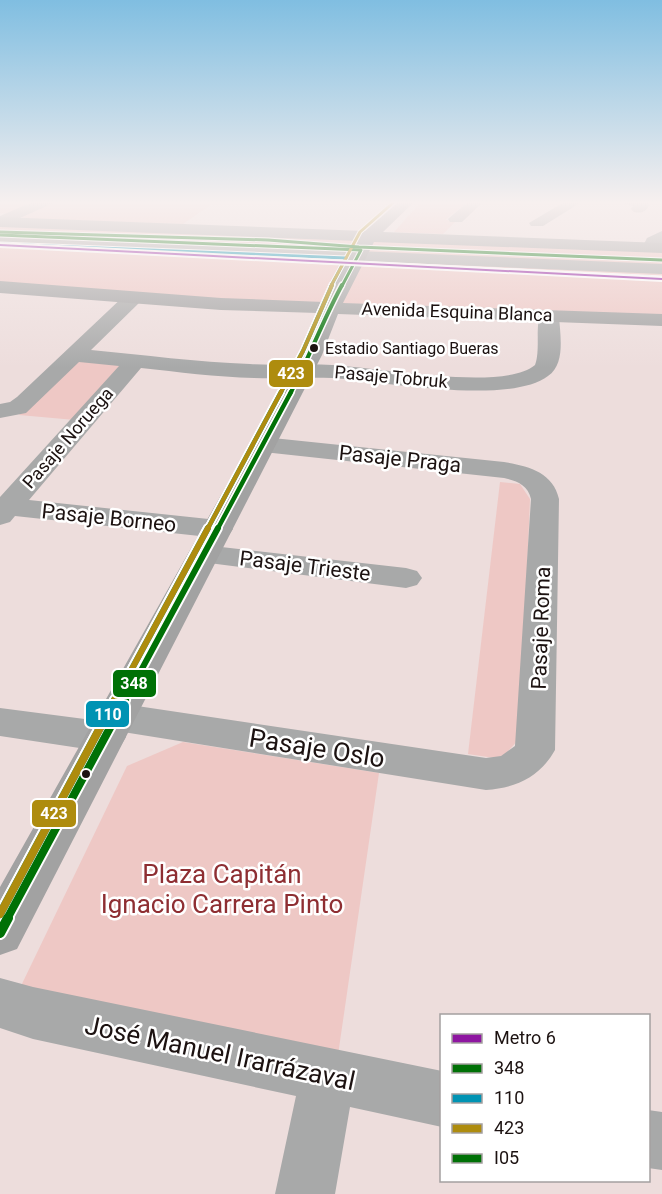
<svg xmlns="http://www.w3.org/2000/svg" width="662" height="1194" viewBox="0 0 662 1194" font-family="Roboto,sans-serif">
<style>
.green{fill:#eec8c5}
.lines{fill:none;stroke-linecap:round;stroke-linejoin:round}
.minor{fill:#a8a9a9;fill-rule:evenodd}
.major{fill:#a2a2a2;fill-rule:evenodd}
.bus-1-far5-casing{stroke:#fff;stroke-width:5}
.bus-1-far4-casing{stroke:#fff;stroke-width:7}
.bus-1-far3-casing{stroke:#fff;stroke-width:8}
.bus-1-far2-casing{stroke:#fff;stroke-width:10}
.bus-1-far1-casing{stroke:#fff;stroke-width:12}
.bus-1-casing{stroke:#fff;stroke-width:14}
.bus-2-far4-casing{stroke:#fff;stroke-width:5}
.bus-2-far3-casing{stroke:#fff;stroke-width:7}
.bus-2-far2-casing{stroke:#fff;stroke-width:8}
.bus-2-far1-casing{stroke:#fff;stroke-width:10}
.bus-2-casing{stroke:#fff;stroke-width:12}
.bus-3-far4-casing{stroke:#fff;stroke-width:5}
.bus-3-far3-casing{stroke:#fff;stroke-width:7}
.bus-3-far2-casing{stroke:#fff;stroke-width:8}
.bus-3-far1-casing{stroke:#fff;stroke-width:10}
.bus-3-casing{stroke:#fff;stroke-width:12}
.bus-4-casing{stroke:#fff;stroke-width:5}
.bus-1-far5{stroke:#007106;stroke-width:3}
.bus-1-far4{stroke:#007106;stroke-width:4}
.bus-1-far3{stroke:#007106;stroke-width:4.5}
.bus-1-far2{stroke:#007106;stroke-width:6}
.bus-1-far1{stroke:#007106;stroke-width:8}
.bus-1{stroke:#007106;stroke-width:10}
.bus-2-far4{stroke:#0093b3;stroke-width:3}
.bus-2-far3{stroke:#0093b3;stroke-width:4}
.bus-2-far2{stroke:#0093b3;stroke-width:4.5}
.bus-2-far1{stroke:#0093b3;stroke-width:6}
.bus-2{stroke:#0093b3;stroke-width:8}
.bus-3-far4{stroke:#ae8c0e;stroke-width:3}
.bus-3-far3{stroke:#ae8c0e;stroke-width:4}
.bus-3-far2{stroke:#ae8c0e;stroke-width:4.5}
.bus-3-far1{stroke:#ae8c0e;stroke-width:6}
.bus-3{stroke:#ae8c0e;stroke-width:8}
.bus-4{stroke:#007106;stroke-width:3}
.metro-1-casing{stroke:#fff;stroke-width:4}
.metro-1{fill:#8e16a1;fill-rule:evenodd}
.bus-dot{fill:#1c1211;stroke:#fff;stroke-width:2}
.labels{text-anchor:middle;stroke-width:5;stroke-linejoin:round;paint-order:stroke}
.far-bus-label{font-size:16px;fill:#1c1211;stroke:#fff;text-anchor:start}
.far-street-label{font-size:18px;fill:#1c1211;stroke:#fff}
.street-label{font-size:21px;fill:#1c1211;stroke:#fff}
.near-street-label{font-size:26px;fill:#1c1211;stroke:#fff}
.near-park-label{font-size:26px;fill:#8e2e32;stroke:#fff}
.line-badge{stroke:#fff;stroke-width:2}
.badge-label{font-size:16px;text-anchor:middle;font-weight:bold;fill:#fff}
</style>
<rect width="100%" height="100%" fill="#eddddc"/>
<g class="green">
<polygon points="0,201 216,201 183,224 20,219 25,215 0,213"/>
<polygon points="422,201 469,201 445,220 456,221 443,234 394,232"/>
<polygon points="0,225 662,250 662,315 221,299 0,283"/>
<polygon points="74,361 124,365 75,420 19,415"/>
<polygon points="500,482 520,484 530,499 520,738 501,759 468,754"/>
<polygon points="183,742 379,773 338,1055 19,990 127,766"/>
</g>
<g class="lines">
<g class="minor">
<polygon points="35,201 53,201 51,204 0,227 0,216"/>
<polygon points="469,201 484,201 462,222 450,222 448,219"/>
<polygon points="566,201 583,201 543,226 531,226 529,223"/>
<path d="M623,201H647L650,204C646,211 643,214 634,212L631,209L633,206L625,204Z"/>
<polygon points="662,231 662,243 656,252 644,252 642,248 647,238"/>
<polygon points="0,236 268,244 358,251 662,264 662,274 358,261 268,254 0,246"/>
<path d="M133,292L140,294L143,298L140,302L91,350C144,355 197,362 250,364C277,366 305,363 332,365C375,367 504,392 535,365C541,349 534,323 542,312H556L559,316C560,334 566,364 548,376C508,406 382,381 332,378C306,377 280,379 254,378C216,377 178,372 141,368L29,500L218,520L229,523L233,529L229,535L218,538L15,516L10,522L0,525V497L119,366L79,362L26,413L0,418V404L10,402L17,397L126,294Z"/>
<path d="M263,437L504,462C528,466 553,472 559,499L555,750C540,777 516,788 486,790L123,732L126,737L120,747L106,752L0,736V708L100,721L98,717L103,707L117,703L486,758L501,756L515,746L531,499C528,485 517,481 504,478L254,451L250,445L254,439Z"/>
<polygon points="204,545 406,568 417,571 422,578 417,585 406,588 193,561 188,554 193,547"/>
<polygon points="0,978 33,987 442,1071 442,1127 350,1107 335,1194 275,1194 296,1096 33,1039 0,1028"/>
<polygon points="648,1110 662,1112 662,1170 648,1168"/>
</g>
<polygon class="major" points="400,201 415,201 383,232 662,243 662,253 374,242 343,303 662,314 662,326 338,314 322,355 17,949 0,955 0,887 300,355 318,313 221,310 0,293 0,281 221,298 324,302 358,241 0,227 0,217 365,231"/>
<defs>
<polyline id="bus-1-far5" points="0,235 361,250 342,286"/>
<path id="bus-1-far4" d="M290,394C309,358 323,320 342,285"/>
<polyline id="bus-1-far3" points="217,530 291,392"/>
<polyline id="bus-1-far2" points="124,702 218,528"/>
<polyline id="bus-1-far1" points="7,919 125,700"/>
<polyline id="bus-1" points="0,933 8,918"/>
<g id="bus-2-far4">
<polyline points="0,244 346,258 331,286"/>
<polyline points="308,261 662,278"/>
</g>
<polyline id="bus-2-far3" points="280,394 303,351 332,285"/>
<polyline id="bus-2-far2" points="207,530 281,392"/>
<polyline id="bus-2-far1" points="114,702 208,528"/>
<polyline id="bus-2" points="0,914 115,700"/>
<polyline id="bus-3-far4" points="331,286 360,232 395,201"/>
<polyline id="bus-3-far3" points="280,394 303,351 332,285"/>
<polyline id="bus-3-far2" points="207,530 281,392"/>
<polyline id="bus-3-far1" points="114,702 208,528"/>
<polyline id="bus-3" points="0,914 115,700"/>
<polyline id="bus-4" points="0,232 268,240 359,247 662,260"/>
</defs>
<use href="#bus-1-far5" class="bus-1-far5-casing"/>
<use href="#bus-1-far4" class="bus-1-far4-casing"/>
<use href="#bus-1-far3" class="bus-1-far3-casing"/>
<use href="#bus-1-far2" class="bus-1-far2-casing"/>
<use href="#bus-1-far1" class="bus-1-far1-casing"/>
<use href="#bus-1" class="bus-1-casing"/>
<use href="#bus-2-far4" class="bus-2-far4-casing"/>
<use href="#bus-2-far3" class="bus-2-far3-casing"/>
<use href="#bus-2-far2" class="bus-2-far2-casing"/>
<use href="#bus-2-far1" class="bus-2-far1-casing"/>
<use href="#bus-2" class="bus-2-casing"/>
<use href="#bus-3-far4" class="bus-3-far4-casing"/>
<use href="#bus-3-far3" class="bus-3-far3-casing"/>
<use href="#bus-3-far2" class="bus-3-far2-casing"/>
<use href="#bus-3-far1" class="bus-3-far1-casing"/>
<use href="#bus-3" class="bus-3-casing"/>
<use href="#bus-4" class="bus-4-casing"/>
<use href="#bus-1-far5" class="bus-1-far5"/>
<use href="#bus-1-far4" class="bus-1-far4"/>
<use href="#bus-1-far3" class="bus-1-far3"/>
<use href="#bus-1-far2" class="bus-1-far2"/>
<use href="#bus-1-far1" class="bus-1-far1"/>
<use href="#bus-1" class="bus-1"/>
<use href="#bus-2-far4" class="bus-2-far4"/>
<use href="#bus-2-far3" class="bus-2-far3"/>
<use href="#bus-2-far2" class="bus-2-far2"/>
<use href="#bus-2-far1" class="bus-2-far1"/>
<use href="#bus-2" class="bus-2"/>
<use href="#bus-3-far4" class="bus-3-far4"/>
<use href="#bus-3-far3" class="bus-3-far3"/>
<use href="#bus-3-far2" class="bus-3-far2"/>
<use href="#bus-3-far1" class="bus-3-far1"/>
<use href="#bus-3" class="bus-3"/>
<use href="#bus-4" class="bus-4"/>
<defs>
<polygon id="metro-1" points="0,244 662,278 662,280 0,246"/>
</defs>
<use href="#metro-1" class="metro-1-casing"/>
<use href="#metro-1" class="metro-1"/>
</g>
<linearGradient id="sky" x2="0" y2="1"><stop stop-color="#80bee1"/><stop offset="0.55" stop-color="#f7f0ef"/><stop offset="1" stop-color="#f7f0ef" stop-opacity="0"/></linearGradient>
<rect width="662" height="368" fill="url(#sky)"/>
<g class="bus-dot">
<circle cx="314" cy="348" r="5"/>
<circle cx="86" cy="774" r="5"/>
</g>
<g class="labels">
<g class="far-bus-label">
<text x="325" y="354">Estadio Santiago Bueras</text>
</g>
<g class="far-street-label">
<text transform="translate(457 312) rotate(2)" y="6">Avenida Esquina Blanca</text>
<text transform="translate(391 377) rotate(5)" y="6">Pasaje Tobruk</text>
<text transform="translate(68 438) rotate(-49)" y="6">Pasaje Noruega</text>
</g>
<g class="street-label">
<text transform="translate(400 459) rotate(6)" y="7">Pasaje Praga</text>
<text transform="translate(109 518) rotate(6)" y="7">Pasaje Borneo</text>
<text transform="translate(305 566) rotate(7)" y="7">Pasaje Trieste</text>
<text transform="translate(541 628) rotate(-88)" y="7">Pasaje Roma</text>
</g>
<g class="near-street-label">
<text transform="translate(317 748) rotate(9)" y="9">Pasaje Oslo</text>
<text transform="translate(220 1053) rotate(12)" y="9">José Manuel Irarrázaval</text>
</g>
<g class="near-park-label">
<text x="222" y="883">Plaza Capitán<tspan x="222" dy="30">Ignacio Carrera Pinto</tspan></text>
</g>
</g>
<g class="line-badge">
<rect x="268" y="359" width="46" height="29" rx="6" fill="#ae8c0e"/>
<rect x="112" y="669" width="45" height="29" rx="6" fill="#007106"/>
<rect x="85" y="700" width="45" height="28" rx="6" fill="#0093b3"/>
<rect x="31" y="799" width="46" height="29" rx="6" fill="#ae8c0e"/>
</g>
<g class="badge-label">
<text x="291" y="379">423</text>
<text x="134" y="689">348</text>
<text x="108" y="720">110</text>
<text x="54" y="819">423</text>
</g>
<rect x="440" y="1014" width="210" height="168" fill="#ffffff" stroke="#a4a0a0" stroke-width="1.5"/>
<rect x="452" y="1034" width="30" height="9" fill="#8e16a1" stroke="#a4a0a0" stroke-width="1.5"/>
<text x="494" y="1044" font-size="18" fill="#1c1211">Metro 6</text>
<rect x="452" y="1064" width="30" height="9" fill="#007106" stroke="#a4a0a0" stroke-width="1.5"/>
<text x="494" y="1074" font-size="18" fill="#1c1211">348</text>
<rect x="452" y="1094" width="30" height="9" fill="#0093b3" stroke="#a4a0a0" stroke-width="1.5"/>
<text x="494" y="1104" font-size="18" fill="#1c1211">110</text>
<rect x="452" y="1124" width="30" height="9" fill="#ae8c0e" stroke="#a4a0a0" stroke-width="1.5"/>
<text x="494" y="1134" font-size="18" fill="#1c1211">423</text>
<rect x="452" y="1154" width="30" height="9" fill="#007106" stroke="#a4a0a0" stroke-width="1.5"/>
<text x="494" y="1164" font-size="18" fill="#1c1211">I05</text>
</svg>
